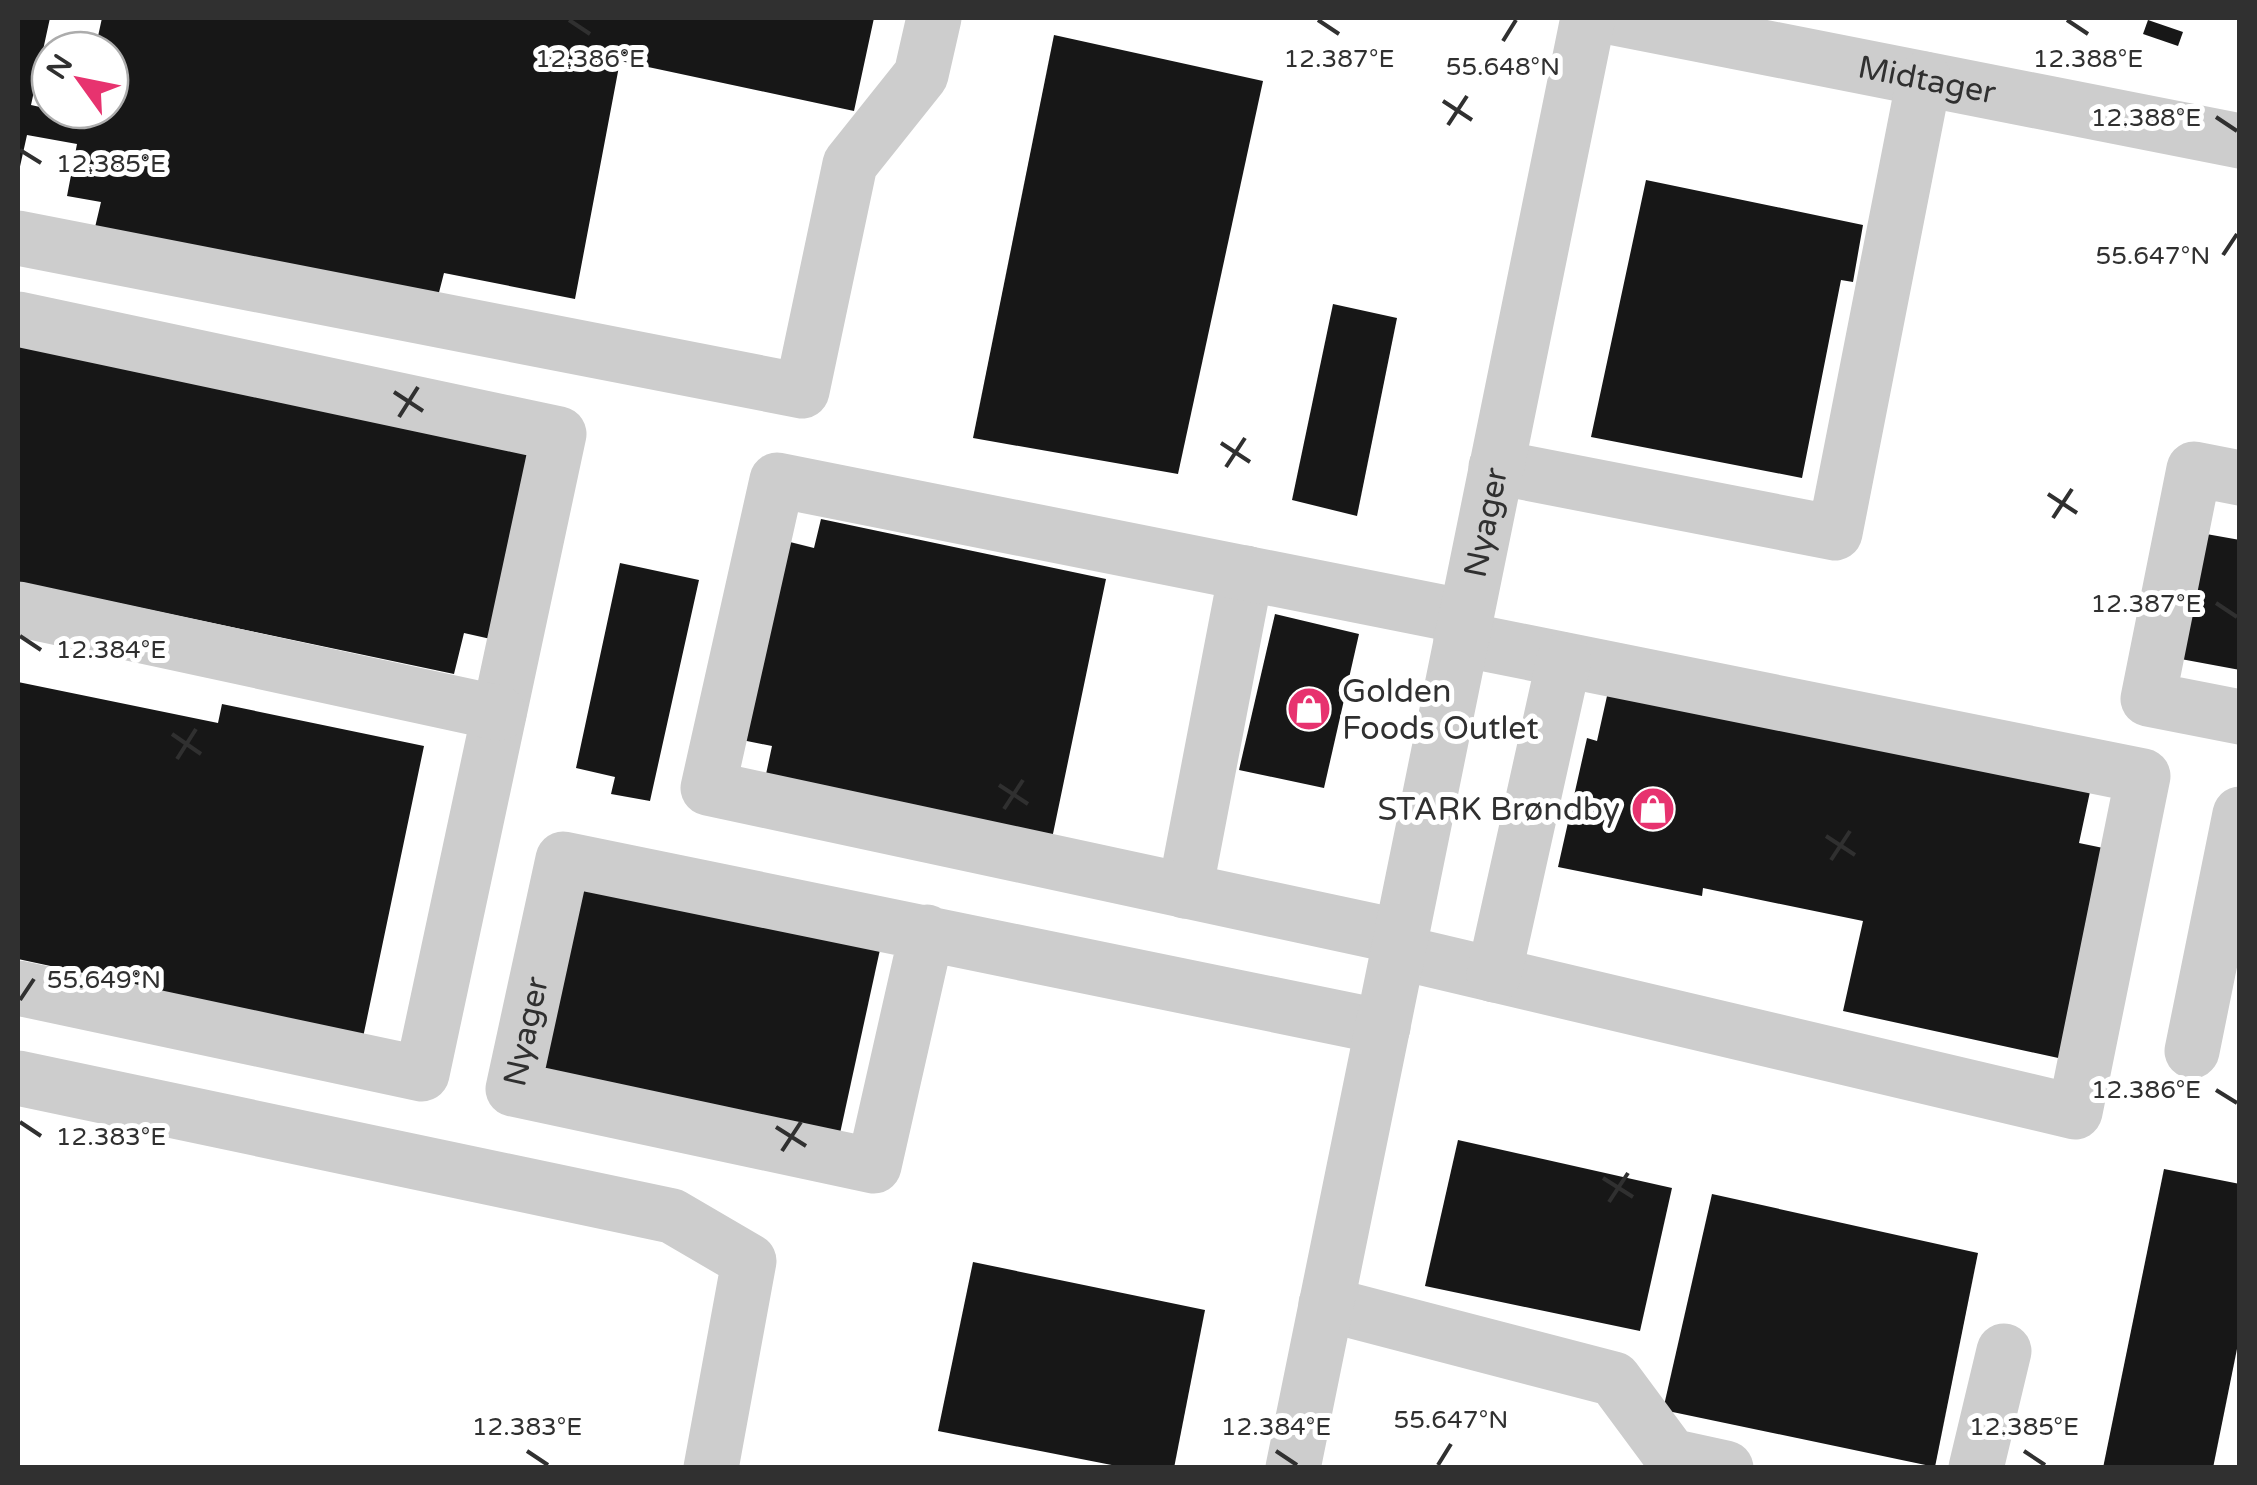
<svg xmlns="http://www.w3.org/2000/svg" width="2257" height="1485" viewBox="0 0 2257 1485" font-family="'Varela Round',sans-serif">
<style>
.building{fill:#171717}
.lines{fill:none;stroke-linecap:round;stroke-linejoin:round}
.minor{stroke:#cdcdcd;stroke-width:55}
.ticks{fill:none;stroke:#303030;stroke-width:4}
.labels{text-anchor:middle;stroke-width:10;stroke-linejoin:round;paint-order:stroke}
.street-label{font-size:32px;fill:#303030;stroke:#fff}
.poi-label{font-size:32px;fill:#303030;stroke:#fff;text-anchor:start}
.ticks-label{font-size:25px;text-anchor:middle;fill:#303030;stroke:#fff;stroke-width:10;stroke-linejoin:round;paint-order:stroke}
</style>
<rect width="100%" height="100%" fill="#fff"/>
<g class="building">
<polygon points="18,18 50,18 31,105 81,116 83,110 110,110 110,50 95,50 102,18 874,18 854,111 620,61 575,299 444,273 435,308 92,240 101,202 67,196 77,144 27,135 19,171 18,171"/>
<polygon points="2148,20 2183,32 2178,46 2143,34"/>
<polygon points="1054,35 1263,81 1178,474 973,438"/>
<polygon points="1646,180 1863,225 1853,282 1841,280 1802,478 1591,437"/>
<polygon points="1333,304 1397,318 1357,516 1292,500"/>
<polygon points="18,329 546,439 504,642 464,633 454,674 18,582"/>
<polygon points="821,519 1106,579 1049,853 762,793 772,746 737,739 782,540 814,548"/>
<polygon points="2195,532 2240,540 2240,670 2170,657"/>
<polygon points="620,563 699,580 650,801 611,794 615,777 576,768"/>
<polygon points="1275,614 1359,634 1324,788 1239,770"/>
<polygon points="18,682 218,723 222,704 424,746 361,1047 160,1004 162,990 18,959"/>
<polygon points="1609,687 2091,787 2079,843 2108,849 2063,1059 1843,1011 1863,921 1703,888 1702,896 1558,867 1587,738 1597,741"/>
<polygon points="573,883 881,945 839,1138 530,1073"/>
<polygon points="1458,1140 1672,1188 1640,1331 1425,1286"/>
<polygon points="2164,1169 2240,1184 2240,1334 2213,1468 2103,1468"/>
<polygon points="1712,1194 1978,1253 1935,1467 1663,1410"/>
<polygon points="973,1262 1205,1310 1174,1468 1127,1468 938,1431"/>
</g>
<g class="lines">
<g class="minor">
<path id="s1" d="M1615,18L2240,141"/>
<polyline points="18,238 802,391 850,164 921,75 934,18"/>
<polyline points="18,319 559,434 422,1074 18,988"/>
<polyline points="1496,467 1835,533 1924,79"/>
<polyline points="2240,478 2194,469 2148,699 2240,717"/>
<polyline points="18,609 499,713"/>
<polyline points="1185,891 1246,573"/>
<path id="s2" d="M927,932L874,1166L513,1089L563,859L1383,1027"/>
<polyline points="1401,937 708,788 777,480 1466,617"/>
<polyline points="1398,952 2075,1112 2143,776 1461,639"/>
<polyline points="1494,975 1564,660"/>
<polyline points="2192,1051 2240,814"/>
<polyline points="18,1078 672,1216 749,1261 711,1468"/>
<polyline points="1326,1304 1614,1379 1671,1456 1726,1468"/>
<path id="s3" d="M1293,1468L1588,18"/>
<polyline points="1976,1468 2004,1351"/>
</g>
</g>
<path class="ticks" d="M569,20L590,34M1318,20L1339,34M2067,20L2088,34M1503,41L1516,20M1443,101L1472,120M2216,117L2237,131M1448,125L1467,96M20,150L41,163M2223,255L2237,234M394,392L423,411M399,417L418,387M1221,443L1250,462M1226,467L1245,438M2048,494L2077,513M2053,518L2072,489M2216,603L2237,617M20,636L41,650M172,734L201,754M177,759L196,729M999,785L1028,804M1004,809L1023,780M1826,836L1855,855M1831,860L1850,831M20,1000L34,979M2216,1090L2237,1103M20,1122L41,1136M776,1127L806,1146M782,1151L801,1122M1603,1178L1633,1197M1609,1202L1628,1173M527,1451L548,1465M1276,1451L1297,1465M2024,1451L2045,1465M1438,1465L1451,1444"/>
<defs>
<symbol id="shop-disc" viewBox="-11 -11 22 22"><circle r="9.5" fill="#e7336f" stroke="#fff"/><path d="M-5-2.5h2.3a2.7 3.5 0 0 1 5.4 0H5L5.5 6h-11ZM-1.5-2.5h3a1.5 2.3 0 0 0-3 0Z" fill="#fff"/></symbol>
</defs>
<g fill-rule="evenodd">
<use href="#shop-disc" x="1284" y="684" width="50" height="50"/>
<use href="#shop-disc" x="1628" y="784" width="50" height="50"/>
</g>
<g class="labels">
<g class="street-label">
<text dy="11" stroke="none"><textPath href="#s1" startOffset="318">Midtager</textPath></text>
<text dy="11" stroke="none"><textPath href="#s3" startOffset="965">Nyager</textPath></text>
<text dy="11" stroke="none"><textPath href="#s2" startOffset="668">Nyager</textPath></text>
</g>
<g class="poi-label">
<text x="1342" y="702">Golden<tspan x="1342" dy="37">Foods Outlet</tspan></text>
<text x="1620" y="820" text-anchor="end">STARK Brøndby</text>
</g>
</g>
<g class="ticks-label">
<text x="590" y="67">12.386°E</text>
<text x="1339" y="67">12.387°E</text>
<text x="2088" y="67">12.388°E</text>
<text x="1503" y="75">55.648°N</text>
<text x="2146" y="126">12.388°E</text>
<text x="111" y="172">12.385°E</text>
<text x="2153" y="264">55.647°N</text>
<text x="2146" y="612">12.387°E</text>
<text x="111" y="658">12.384°E</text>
<text x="104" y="988">55.649°N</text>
<text x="2146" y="1098">12.386°E</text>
<text x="111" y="1145">12.383°E</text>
<text x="1451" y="1428">55.647°N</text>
<text x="527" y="1435">12.383°E</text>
<text x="1276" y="1435">12.384°E</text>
<text x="2024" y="1435">12.385°E</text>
</g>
<rect width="2257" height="1485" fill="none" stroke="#303030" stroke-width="40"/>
<g transform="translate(80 80) rotate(303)"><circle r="48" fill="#ffffff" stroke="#acacac" stroke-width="2.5"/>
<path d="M0-8L18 38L0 25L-18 38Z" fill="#e7336f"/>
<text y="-15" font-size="28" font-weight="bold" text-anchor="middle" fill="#303030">N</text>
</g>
</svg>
